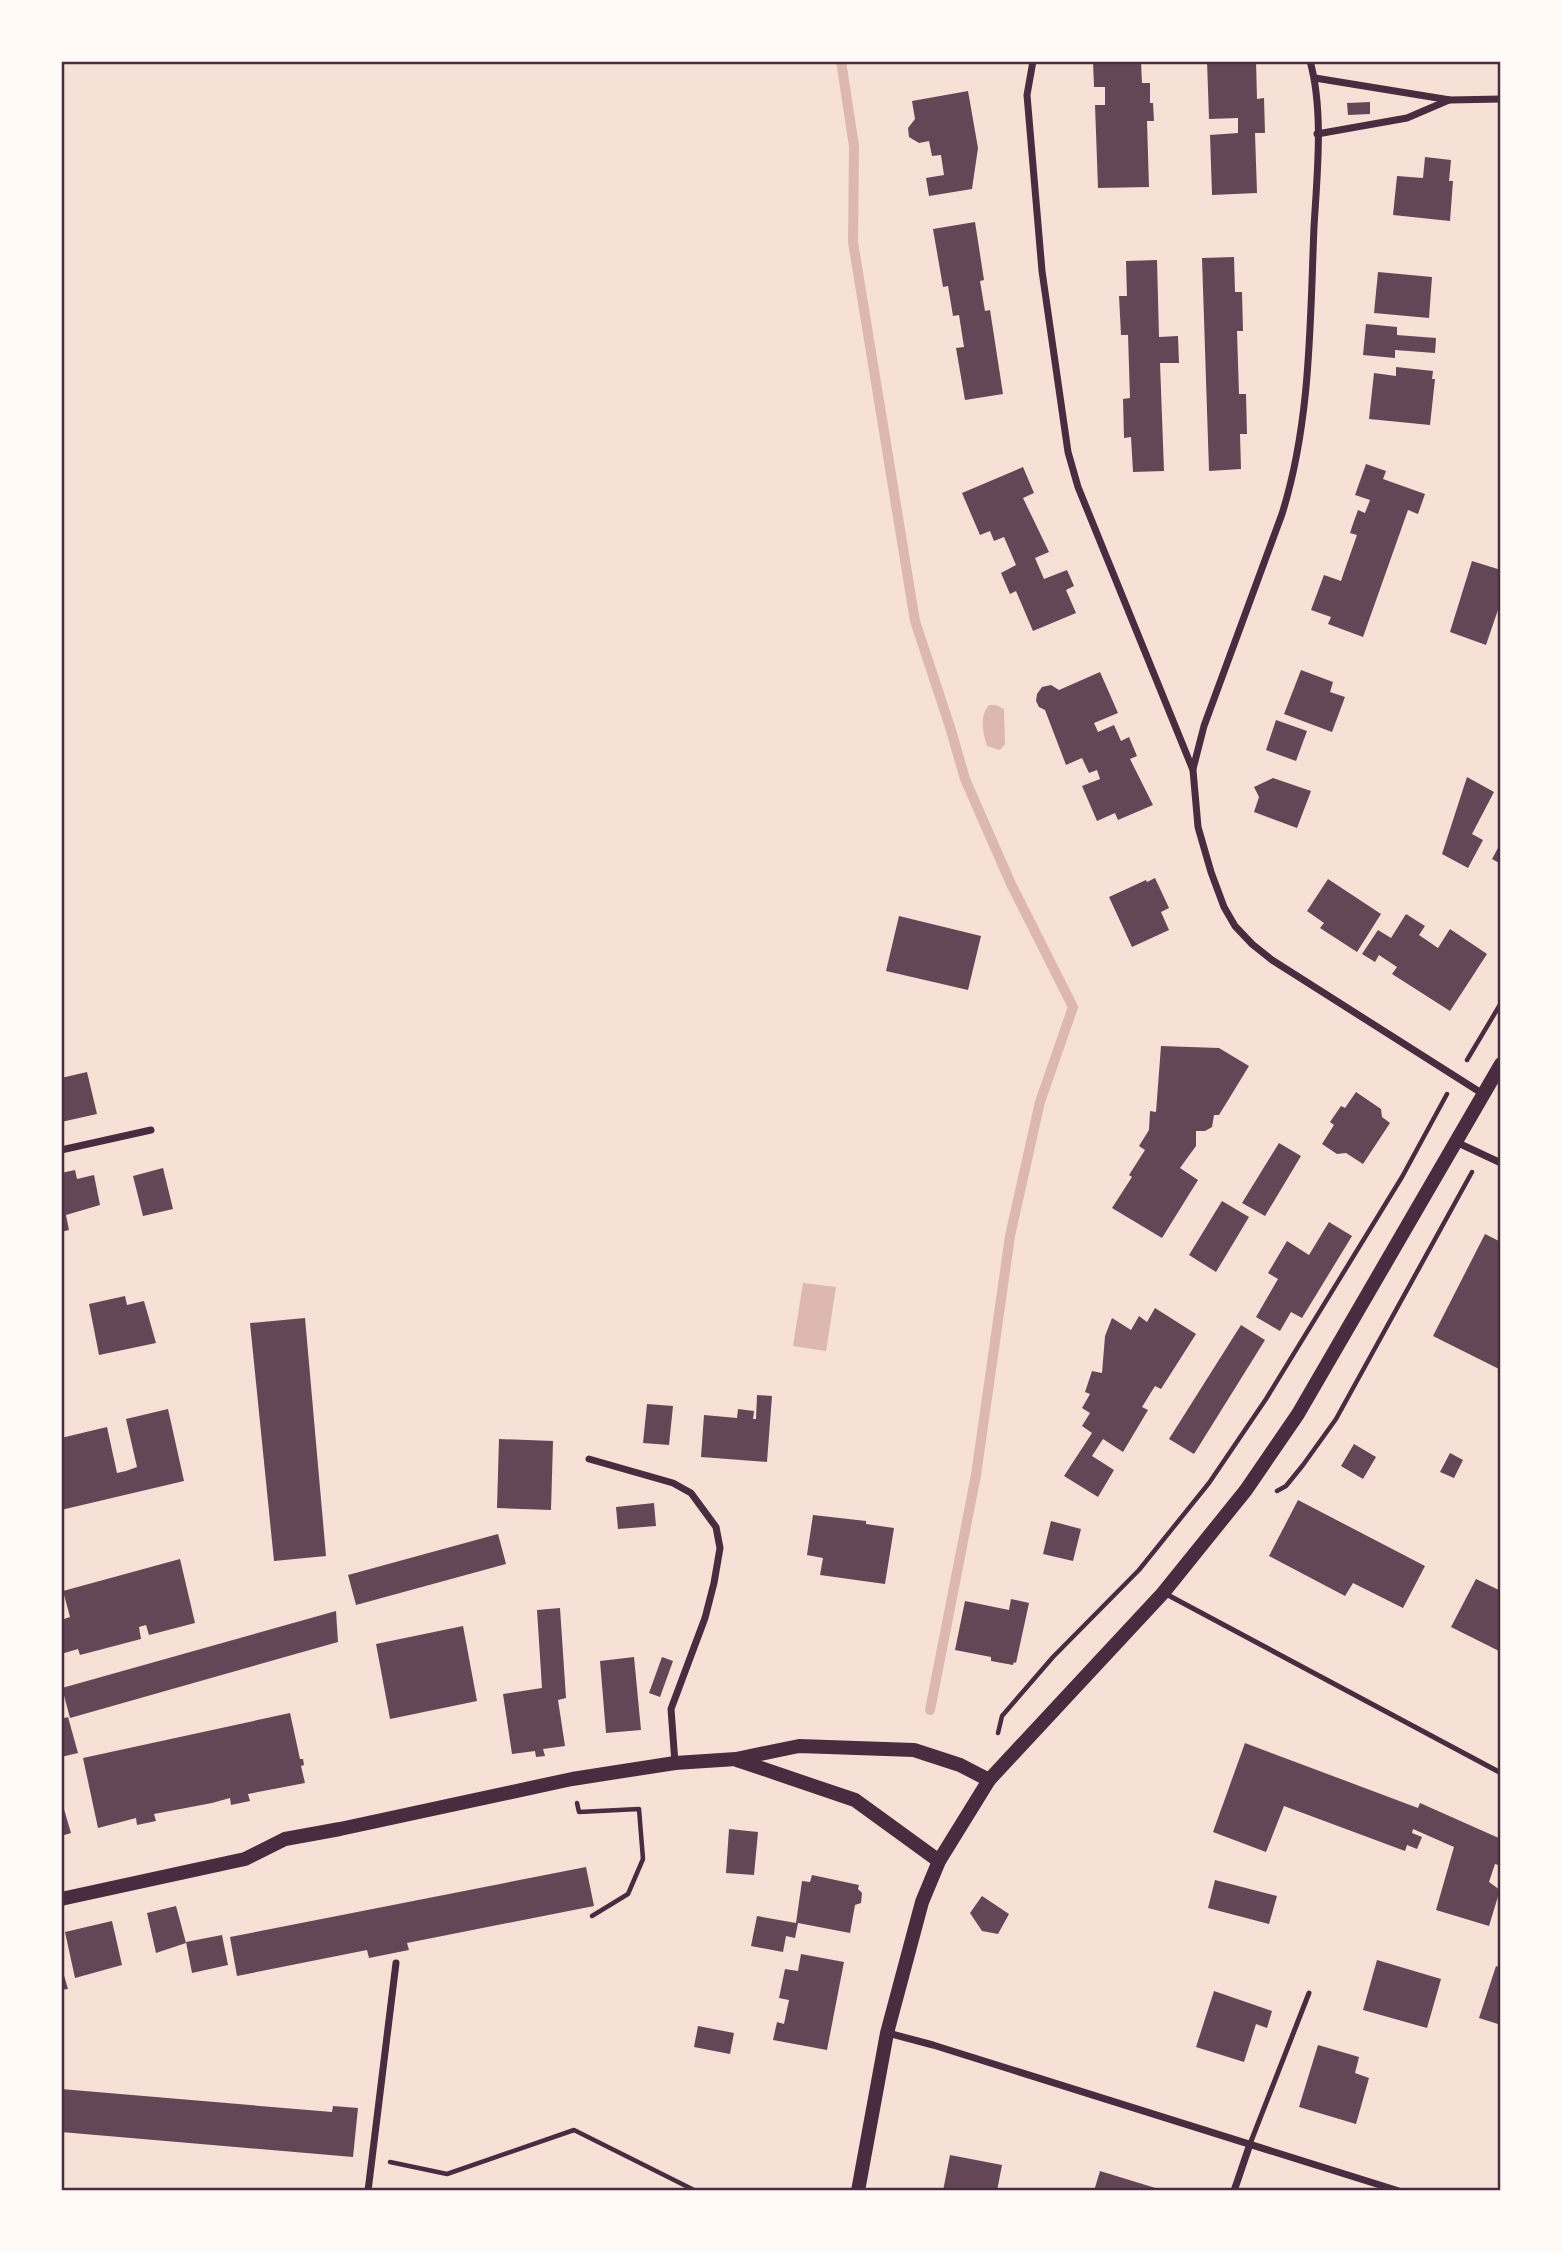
<svg xmlns="http://www.w3.org/2000/svg" width="1562" height="2252" viewBox="0 0 1562 2252" font-family="'DejaVu Sans',sans-serif">
<style>
.water{fill:#dcb8b0}
.lines{fill:none;stroke-linecap:round;stroke-linejoin:round}
.stream{stroke:#dcb8b0;stroke-width:10}
.building{fill:#644757}
.path{stroke:#4a2c40;stroke-width:4.5}
.service{stroke:#4a2c40;stroke-width:5}
.minor{stroke:#4a2c40;stroke-width:7}
.secondary{stroke:#4a2c40;stroke-width:14}
.neatline{fill:none;stroke:#4a2c40;stroke-width:2.5}
</style>
<rect width="100%" height="100%" fill="#f7e1d7"/>
<g class="water">
<path d="M989,705H996L1004,709L1005,744L1000,750L987,746C983,733 979,716 989,705Z"/>
<polygon points="803,1283 836,1287 826,1351 793,1346"/>
</g>
<g class="lines">
<polyline class="stream" points="841,61 854,146 853,242 915,621 950,727 965,779 1011,884 1073,1007 1040,1102 1010,1236 976,1475 930,1710"/>
</g>
<g class="building">
<polygon points="1093,61 1141,61 1142,83 1150,83 1150,103 1153,103 1154,121 1147,121 1149,187 1098,188 1095,105 1105,105 1105,87 1094,87"/>
<polygon points="1207,61 1256,61 1257,99 1264,98 1265,133 1255,133 1257,193 1212,195 1210,135 1238,133 1238,118 1209,119"/>
<polygon points="968,91 978,148 972,189 929,196 926,178 944,175 941,155 932,156 929,141 919,143 909,137 908,128 915,119 912,101"/>
<polygon points="1370,102 1370,114 1348,115 1347,103"/>
<polygon points="1425,157 1451,160 1449,181 1453,181 1450,221 1393,215 1397,176 1423,178"/>
<polygon points="975,222 984,280 980,281 985,311 990,310 1003,394 965,400 956,348 964,347 959,315 953,316 948,286 943,287 933,229"/>
<polygon points="1234,257 1235,292 1242,292 1243,331 1237,331 1239,394 1246,394 1247,434 1240,434 1241,469 1209,471 1202,258"/>
<polygon points="1157,260 1159,337 1178,336 1179,363 1160,363 1164,471 1133,472 1131,437 1124,438 1123,399 1130,398 1129,367 1128,335 1121,335 1119,296 1127,296 1126,261"/>
<polygon points="1378,272 1432,277 1429,318 1374,313"/>
<polygon points="1366,324 1397,327 1397,335 1436,338 1435,353 1395,350 1395,358 1363,355"/>
<polygon points="1396,367 1433,371 1432,379 1435,379 1430,425 1369,419 1374,373 1396,376"/>
<polygon points="1366,464 1386,471 1383,479 1425,494 1418,514 1408,510 1363,637 1328,624 1331,617 1311,610 1324,575 1341,581 1344,572 1357,535 1350,533 1354,521 1358,510 1365,513 1370,500 1355,495"/>
<polygon points="1023,467 1034,493 1023,498 1049,552 1035,558 1044,579 1067,570 1074,586 1066,590 1076,613 1033,631 1016,591 1010,594 1001,573 1016,565 1004,537 994,541 990,531 980,535 962,493"/>
<polygon points="1472,561 1501,570 1501,601 1486,645 1450,632"/>
<polygon points="1301,670 1333,682 1330,692 1345,697 1332,732 1284,714"/>
<polygon points="1100,672 1118,713 1094,723 1098,732 1114,725 1121,741 1129,737 1137,756 1130,759 1153,805 1118,820 1115,813 1097,821 1082,786 1100,779 1097,770 1089,773 1082,758 1066,765 1045,710 1039,707 1036,701 1037,694 1042,687 1051,685 1059,690"/>
<polygon points="1276,720 1307,731 1296,761 1266,750"/>
<polygon points="1467,777 1494,792 1472,834 1483,840 1468,868 1442,854"/>
<polygon points="1273,778 1311,791 1297,828 1254,812 1259,797 1254,787"/>
<polygon points="1498,848 1501,850 1501,864 1492,859"/>
<polygon points="1155,878 1169,908 1161,912 1169,930 1132,947 1109,897 1146,880 1147,882"/>
<polygon points="1328,879 1381,914 1357,952 1320,928 1324,923 1307,911"/>
<polygon points="1406,914 1425,926 1419,935 1438,948 1450,929 1487,954 1450,1011 1392,974 1397,967 1379,955 1375,962 1362,954 1378,930 1391,938"/>
<polygon points="899,916 981,936 968,990 886,971"/>
<polygon points="1161,1046 1219,1048 1249,1066 1219,1115 1214,1115 1212,1127 1205,1131 1196,1131 1196,1146 1180,1168 1198,1180 1162,1238 1112,1208 1132,1177 1129,1175 1145,1150 1139,1146 1149,1130 1150,1111 1156,1112"/>
<polygon points="87,1072 97,1114 61,1122 61,1078"/>
<polygon points="1356,1092 1381,1109 1382,1117 1390,1123 1363,1164 1346,1153 1337,1154 1322,1144 1334,1125 1330,1122 1341,1106 1345,1108"/>
<polygon points="1279,1143 1301,1156 1265,1216 1242,1203"/>
<polygon points="163,1168 173,1209 143,1216 133,1176"/>
<polygon points="75,1170 77,1179 94,1175 100,1205 66,1215 69,1230 61,1232 61,1173"/>
<polygon points="1222,1201 1249,1217 1216,1272 1189,1255"/>
<polygon points="1329,1222 1352,1236 1302,1318 1291,1312 1280,1331 1256,1317 1278,1279 1268,1273 1287,1241 1309,1255"/>
<polygon points="1485,1234 1501,1242 1501,1370 1433,1336"/>
<polygon points="125,1296 127,1305 144,1301 156,1343 99,1355 89,1304"/>
<polygon points="1155,1308 1196,1334 1161,1389 1155,1386 1142,1407 1148,1410 1123,1452 1103,1439 1092,1456 1114,1470 1098,1497 1064,1476 1092,1433 1082,1426 1090,1413 1082,1408 1090,1394 1085,1392 1092,1371 1102,1373 1105,1336 1112,1318 1131,1330 1139,1316 1147,1322"/>
<polygon points="305,1318 326,1556 274,1561 250,1323"/>
<polygon points="1241,1325 1265,1340 1194,1454 1169,1439"/>
<polygon points="757,1395 772,1396 767,1462 701,1457 704,1415 737,1418 738,1409 754,1411 753,1419 756,1419"/>
<polygon points="647,1404 673,1406 669,1445 643,1443"/>
<polygon points="168,1409 184,1481 61,1510 61,1438 107,1427 117,1473 126,1471 137,1467 126,1419"/>
<polygon points="499,1439 553,1441 551,1510 497,1508"/>
<polygon points="1354,1444 1376,1457 1363,1479 1341,1466"/>
<polygon points="1450,1453 1463,1460 1454,1478 1440,1472"/>
<polygon points="1298,1500 1425,1566 1403,1608 1353,1583 1345,1596 1269,1556"/>
<polygon points="654,1503 656,1526 618,1529 616,1507"/>
<polygon points="813,1515 866,1521 866,1524 894,1528 885,1584 820,1575 823,1558 807,1555"/>
<polygon points="1051,1521 1081,1529 1073,1561 1043,1554"/>
<polygon points="498,1534 506,1564 356,1605 348,1575"/>
<polygon points="180,1559 195,1623 149,1635 146,1625 139,1627 141,1639 80,1655 78,1649 61,1654 61,1620 70,1617 63,1591"/>
<polygon points="1476,1579 1501,1591 1501,1652 1451,1627"/>
<polygon points="1011,1599 1029,1603 1016,1663 1014,1662 1013,1665 991,1661 991,1657 955,1650 965,1601 1009,1610"/>
<polygon points="560,1608 566,1698 558,1700 565,1746 543,1749 545,1756 536,1757 535,1751 512,1754 503,1694 542,1688 537,1610"/>
<polygon points="336,1611 338,1642 70,1718 62,1688"/>
<polygon points="463,1626 477,1701 390,1719 376,1644"/>
<polygon points="634,1657 641,1730 606,1733 600,1661"/>
<polygon points="662,1657 673,1661 660,1697 649,1693"/>
<polygon points="290,1713 300,1759 303,1759 304,1765 301,1766 305,1783 248,1794 250,1801 231,1805 230,1798 212,1803 154,1814 156,1821 137,1825 136,1818 98,1828 83,1758"/>
<polygon points="68,1717 78,1753 61,1757 61,1719"/>
<polygon points="1245,1743 1418,1808 1420,1803 1501,1839 1501,1866 1495,1864 1489,1882 1500,1890 1489,1926 1436,1910 1454,1847 1413,1829 1412,1833 1422,1837 1417,1849 1407,1845 1405,1851 1284,1806 1266,1852 1213,1832"/>
<polygon points="61,1799 71,1833 61,1836"/>
<polygon points="729,1829 758,1832 754,1875 726,1873"/>
<polygon points="586,1867 594,1906 407,1943 409,1950 369,1958 367,1950 237,1976 230,1937"/>
<polygon points="812,1875 859,1885 858,1889 862,1893 861,1903 855,1905 850,1933 798,1923 795,1938 786,1936 783,1952 751,1946 757,1916 796,1923 802,1881 810,1882"/>
<polygon points="1215,1880 1277,1896 1269,1924 1208,1908"/>
<polygon points="982,1896 1009,1914 998,1934 982,1931 970,1913"/>
<polygon points="176,1906 186,1943 156,1953 147,1913"/>
<polygon points="112,1921 122,1965 75,1978 65,1932"/>
<polygon points="222,1935 228,1965 192,1973 186,1942"/>
<polygon points="801,1954 844,1962 827,2050 773,2040 777,2022 784,2024 789,2000 779,1998 785,1969 798,1971"/>
<polygon points="1377,1960 1441,1979 1427,2028 1363,2010"/>
<polygon points="61,1965 68,1989 61,1990"/>
<polygon points="1496,1966 1501,1968 1501,2025 1479,2018"/>
<polygon points="1214,1991 1272,2011 1267,2028 1256,2024 1244,2062 1196,2047"/>
<polygon points="698,2026 734,2033 730,2054 694,2047"/>
<polygon points="1318,2045 1359,2057 1355,2073 1369,2078 1356,2124 1299,2107"/>
<polygon points="61,2089 332,2112 333,2106 358,2108 353,2157 61,2132"/>
<polygon points="950,2155 1002,2165 997,2191 943,2191"/>
<polygon points="1100,2171 1162,2190 1162,2191 1094,2191"/>
</g>
<g class="lines">
<g class="path">
<polyline points="1467,1060 1501,1003"/>
<polyline points="1277,1491 1286,1486 1303,1465 1336,1419 1472,1172"/>
<polyline points="998,1733 1002,1716 1053,1657 1139,1570 1209,1483 1266,1399 1402,1177 1447,1094"/>
<polyline points="577,1803 579,1812 639,1809 643,1859 628,1894 592,1916"/>
<polyline points="390,2162 447,2174 574,2130 696,2191"/>
</g>
<g class="service">
<polyline points="1166,1594 1501,1773"/>
<polyline points="1250,2144 1309,1993"/>
</g>
<g class="minor">
<polyline points="1033,61 1027,95 1042,271 1068,452 1078,487 1193,770 1198,827 1211,872 1224,907 1235,926 1252,944 1272,960 1483,1094"/>
<polyline points="1315,78 1450,100 1501,99"/>
<polyline points="1317,134 1407,118 1449,100"/>
<path d="M1193,769L1204,726L1282,514C1311,422 1310,322 1314,227C1317,175 1324,111 1310,61"/>
<polyline points="1456,1142 1501,1163"/>
<polyline points="61,1150 151,1130"/>
<polyline points="589,1459 673,1483 691,1493 716,1527 720,1548 714,1583 705,1618 671,1709 675,1763"/>
<polyline points="888,2033 933,2045 1399,2191"/>
<polyline points="368,2191 396,1963"/>
<polyline points="1234,2191 1250,2144"/>
</g>
<g class="secondary">
<polyline points="737,1760 855,1800 939,1861"/>
<polyline points="61,1899 245,1859 285,1839 340,1829 572,1779 675,1763 736,1759 799,1746 914,1750 960,1765 989,1780"/>
<polyline points="858,2191 887,2033 922,1902 939,1861 989,1780 1163,1593 1246,1490 1298,1414 1501,1064"/>
</g>
</g>
<rect width="1562" height="2252" fill="none" stroke="#fffaf5" stroke-width="126"/>
<rect x="63" y="63" width="1436" height="2126" class="neatline"/>
</svg>
